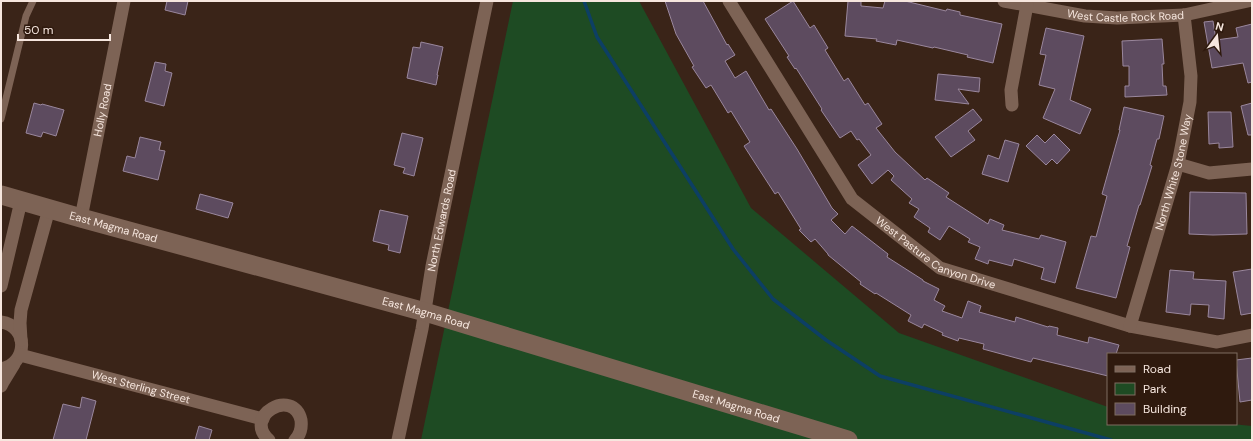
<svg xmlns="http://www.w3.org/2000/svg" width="1253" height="441" viewBox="0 0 1253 441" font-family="'DM Sans',sans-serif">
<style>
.green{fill:#1e4b23}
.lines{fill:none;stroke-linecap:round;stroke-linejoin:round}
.stream{stroke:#0d3f64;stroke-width:3.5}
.building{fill:#5d4b5f;stroke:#9a879d}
.lane{stroke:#7d6355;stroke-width:7}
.street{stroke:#7d6355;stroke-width:13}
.secondary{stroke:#7d6355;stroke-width:19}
.labels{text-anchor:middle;stroke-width:3.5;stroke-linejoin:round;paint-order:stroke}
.street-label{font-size:11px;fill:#f6e6de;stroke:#2f1a0e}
</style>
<rect width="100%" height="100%" fill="#3a2418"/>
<polygon class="green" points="513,1 639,1 751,208 899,333 1108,407 1108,424 1232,424 1252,426 1252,440 421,440"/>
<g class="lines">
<polyline class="stream" points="584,1 597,37 733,249 773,299 826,340 880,376 1111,440"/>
</g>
<g class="building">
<polygon points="167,1 188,1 185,15 165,10"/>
<polygon points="665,1 703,1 727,45 728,44 735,55 725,61 735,78 746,71 769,110 771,109 797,149 832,208 838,214 831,220 845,234 852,226 888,254 887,257 923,280 923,281 939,289 934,300 945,306 942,311 962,318 968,301 981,306 979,312 1015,322 1016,317 1048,327 1049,326 1058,328 1057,335 1088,343 1089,337 1119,345 1116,354 1108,354 1108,376 1033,358 1031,362 983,349 984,344 959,338 958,341 942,335 943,333 924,324 922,328 908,321 911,315 876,293 875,294 860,284 861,282 828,255 828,254 815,239 811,242 799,230 801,229 778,192 775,194 744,146 750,142 731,111 728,113 711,85 706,88 692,67 694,66 676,34"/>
<polygon points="793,1 810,28 814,25 828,48 825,50 844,81 848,78 865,105 868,103 882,124 876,128 895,152 925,180 927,178 949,193 946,197 988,224 990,219 1004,225 1002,230 1039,239 1041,235 1066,242 1055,283 1041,279 1044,268 1014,259 1012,266 989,260 988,264 975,259 980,247 968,242 970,239 949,226 940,240 928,232 930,228 914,217 919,209 909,203 912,199 891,180 894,176 888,170 872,184 858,165 871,155 859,139 857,140 851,131 840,138 821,110 822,109 796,68 795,69 787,57 789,56 765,19"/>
<polygon points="848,1 861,1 861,6 883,8 885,1 905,1 946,11 947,9 960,12 960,15 1002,24 993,63 967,57 968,55 934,47 933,48 897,40 896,45 876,41 877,39 845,36"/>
<polygon points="1213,21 1216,40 1238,37 1236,28 1252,24 1252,82 1248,83 1243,63 1212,68 1204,22"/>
<polygon points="1046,28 1084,36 1070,100 1091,109 1080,134 1043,118 1055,89 1039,85 1046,55 1040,54"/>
<polygon points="1162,39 1164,64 1162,64 1163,86 1166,86 1167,95 1125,97 1125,86 1129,86 1129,66 1123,66 1122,41"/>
<polygon points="421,42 443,47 437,75 438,75 436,85 407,78 413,47 420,48"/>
<polygon points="155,62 166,64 165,71 172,73 164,106 145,101"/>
<polygon points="938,74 980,78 979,92 958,89 969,104 935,100"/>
<polygon points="34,103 41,105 42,104 64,110 56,136 43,132 41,137 26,133"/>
<polygon points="1252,103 1252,135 1248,135 1241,106"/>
<polygon points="1124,107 1164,116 1159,139 1157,139 1150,165 1152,166 1140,205 1139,205 1127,246 1130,247 1116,298 1076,288 1091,236 1096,237 1107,196 1102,194 1120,130 1119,130"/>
<polygon points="973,109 982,120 968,131 975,140 951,157 935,137"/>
<polygon points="1208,112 1231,112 1233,147 1219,148 1219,143 1209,144"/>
<polygon points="402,133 423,138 414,176 403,173 405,168 394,165"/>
<polygon points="1054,134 1070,150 1057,164 1052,159 1046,165 1026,146 1037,135 1045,143"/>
<polygon points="140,137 161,142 159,150 165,151 158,180 123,171 127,156 135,158"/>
<polygon points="1005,140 1019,144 1008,182 982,174 988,155 999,159"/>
<polygon points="1190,192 1246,193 1247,234 1213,235 1189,234"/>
<polygon points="200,194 233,203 228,218 196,209"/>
<polygon points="380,210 408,216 400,253 388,250 389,245 373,241"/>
<polygon points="1252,269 1252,313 1241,315 1233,272"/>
<polygon points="1170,270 1194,272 1193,279 1226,281 1224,319 1208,317 1209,305 1191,304 1190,315 1166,312"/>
<polygon points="1252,358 1252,400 1240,402 1236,360"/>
<polygon points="82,397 96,401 86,440 53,440 63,404 80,408"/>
<polygon points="199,426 212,430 209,440 195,440"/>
</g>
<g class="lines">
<polyline class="lane" points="1,119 26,16 33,1"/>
<g class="street">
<path id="s1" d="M729,1L852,199L940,268L1130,326L1217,342L1252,335"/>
<path id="s2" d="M1004,1L1085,16L1117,18L1184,15L1248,1"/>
<polyline points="1012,105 1011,90 1027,5"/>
<polyline points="1178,164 1209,173 1252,169"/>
<path id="s3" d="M81,218L124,1"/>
<polyline points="1,286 21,201"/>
<path d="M1,322C29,326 28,364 1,369"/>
<path id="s4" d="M1130,326L1178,164L1190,102L1191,76L1184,15"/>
<polyline points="21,340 20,323 21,310 49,209"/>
<path id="s5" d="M20,355L263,419"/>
<polyline points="1,386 3,382 14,364"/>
<path d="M269,440C242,416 293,387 301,420C302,428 300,435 295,440"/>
<path id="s6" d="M398,440L422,329L432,266L487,1"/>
</g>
<path class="secondary" id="s7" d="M1,195L81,218L425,312L848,440"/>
</g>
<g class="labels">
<g class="street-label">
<text dy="4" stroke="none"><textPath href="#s2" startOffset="123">West Castle Rock Road</textPath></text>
<text dy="4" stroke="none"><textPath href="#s3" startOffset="110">Holly Road</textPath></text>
<text dy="4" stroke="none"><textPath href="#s4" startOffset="160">North White Stone Way</textPath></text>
<text dy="4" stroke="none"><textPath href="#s6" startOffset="224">North Edwards Road</textPath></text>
<text dy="4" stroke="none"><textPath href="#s7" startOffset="117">East Magma Road</textPath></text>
<text dy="4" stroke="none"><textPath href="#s1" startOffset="334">West Pasture Canyon Drive</textPath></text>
<text dy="4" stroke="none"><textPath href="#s7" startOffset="441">East Magma Road</textPath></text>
<text dy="4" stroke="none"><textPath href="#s5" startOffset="125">West Sterling Street</textPath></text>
<text dy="4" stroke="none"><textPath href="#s7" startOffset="765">East Magma Road</textPath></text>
</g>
</g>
<rect width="1253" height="441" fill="none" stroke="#f6e6de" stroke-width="4"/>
<rect x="1107" y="353" width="130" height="72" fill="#2f1a0e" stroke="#7f6c61"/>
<rect x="1115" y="366" width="20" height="6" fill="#7d6355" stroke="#7f6c61"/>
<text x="1143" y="373" font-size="12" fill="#f6e6de">Road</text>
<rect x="1115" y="383" width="20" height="12" fill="#1e4b23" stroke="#7f6c61"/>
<text x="1143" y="393" font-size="12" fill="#f6e6de">Park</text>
<rect x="1115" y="403" width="20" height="12" fill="#5d4b5f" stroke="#7f6c61"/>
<text x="1143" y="413" font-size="12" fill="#f6e6de">Building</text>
<g transform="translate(1217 36) rotate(15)" stroke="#2f1a0e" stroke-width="3" paint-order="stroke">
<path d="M0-3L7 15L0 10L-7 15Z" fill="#f6e6de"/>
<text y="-6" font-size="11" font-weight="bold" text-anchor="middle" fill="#f6e6de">N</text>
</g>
<path d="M18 34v6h92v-6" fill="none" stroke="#f6e6de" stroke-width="2"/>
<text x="24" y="34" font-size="12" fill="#f6e6de" stroke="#2f1a0e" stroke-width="3" paint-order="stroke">50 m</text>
</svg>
